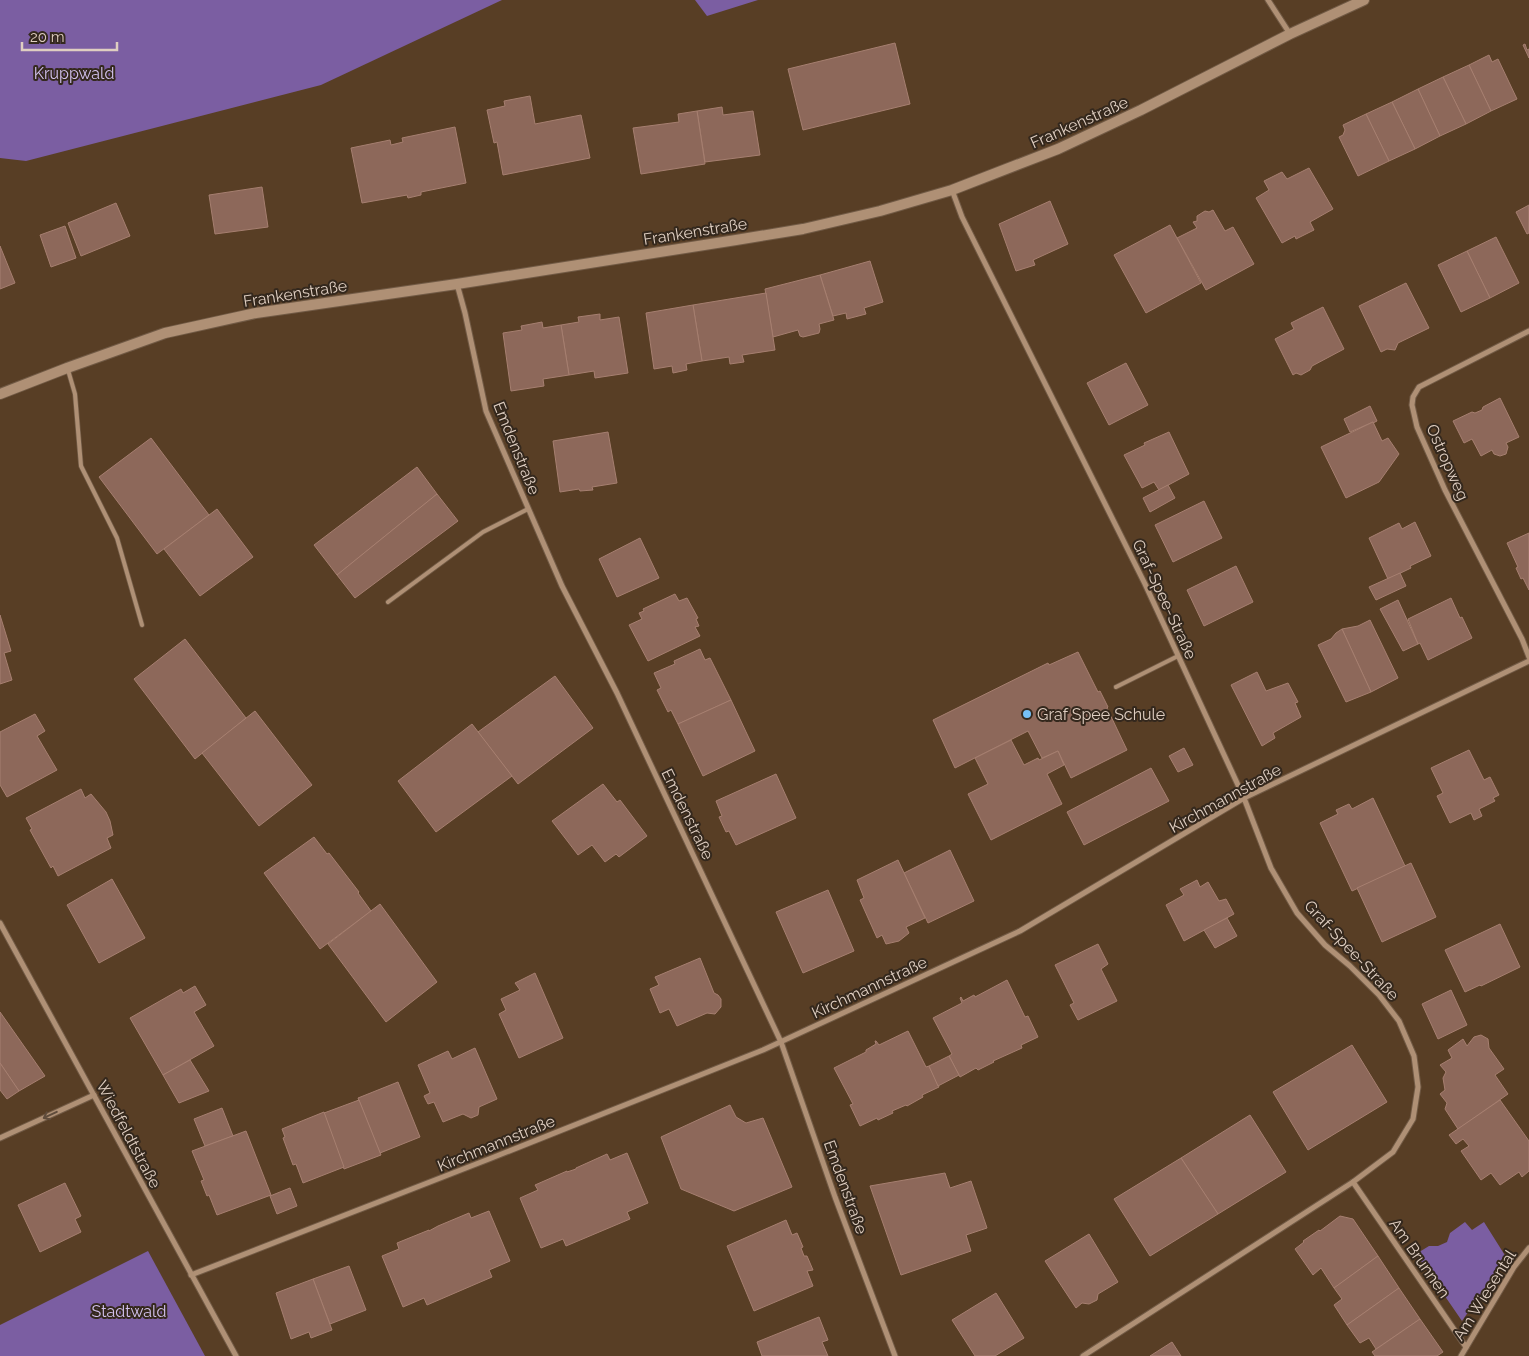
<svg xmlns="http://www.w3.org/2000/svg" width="1529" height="1356" viewBox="0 0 1529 1356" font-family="Raleway,sans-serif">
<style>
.green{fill:#7b5ea2}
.building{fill:#8d685a;stroke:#a67f70}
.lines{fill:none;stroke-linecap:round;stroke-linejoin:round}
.service-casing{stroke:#715a45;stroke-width:5.5}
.minor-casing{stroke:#715a45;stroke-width:7}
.secondary-casing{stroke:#715a45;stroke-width:12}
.service{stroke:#af9075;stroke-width:4}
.minor{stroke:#af9075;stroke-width:5}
.secondary{stroke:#af9075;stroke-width:10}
.oneway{stroke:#5f4c3c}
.poi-dot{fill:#76c0f7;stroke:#34281d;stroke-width:2}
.labels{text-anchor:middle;stroke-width:4;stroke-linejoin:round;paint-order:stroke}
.park-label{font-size:16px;fill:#d3c2ee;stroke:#34281d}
.street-label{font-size:16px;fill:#dfcec1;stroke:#34281d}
.poi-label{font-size:16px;fill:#dfcec1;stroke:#34281d;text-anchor:start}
</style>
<rect width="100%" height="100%" fill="#583e25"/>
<g class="green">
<polygon points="0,0 502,0 321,85 26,161 0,158"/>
<polygon points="695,0 758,0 707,16"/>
<polygon points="1465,1222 1472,1230 1484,1222 1506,1257 1462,1321 1416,1254 1429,1246 1438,1246 1447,1242 1450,1233"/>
<polygon points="148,1251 205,1356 0,1356 0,1325"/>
</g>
<g class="building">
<polygon points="895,43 910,104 803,130 788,69"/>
<polygon points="1525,44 1527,50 1529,49 1529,58 1523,45"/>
<polygon points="1489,55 1492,62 1498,59 1517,99 1491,111 1469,65"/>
<polygon points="1469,65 1491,111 1466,124 1443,77"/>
<polygon points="1443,77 1466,124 1440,136 1418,89"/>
<polygon points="1418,89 1440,136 1415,149 1392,102"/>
<polygon points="530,96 535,124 581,115 590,158 503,175 497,142 494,143 487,110 505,106 504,101"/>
<polygon points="1392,102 1415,149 1389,161 1366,114"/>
<polygon points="722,107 723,115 753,111 760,155 705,162 697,111"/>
<polygon points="697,111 705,164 641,174 633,128 679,122 678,114"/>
<polygon points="1366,114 1389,161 1358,176 1339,137 1343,135 1345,130 1343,125"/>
<polygon points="455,127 466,183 421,192 421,195 408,198 407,195 362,203 351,148 390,140 391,145 403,142 402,138"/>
<polygon points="1309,168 1333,209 1310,222 1314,230 1296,239 1295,236 1282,243 1256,198 1269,190 1264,181 1282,172 1287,179"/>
<polygon points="262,187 268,227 215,234 209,195"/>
<polygon points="1050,201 1068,244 1033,260 1035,265 1016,271 999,224"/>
<polygon points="116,203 130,236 81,256 68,223"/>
<polygon points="1529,205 1529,233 1527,234 1516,212"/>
<polygon points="1213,210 1225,231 1233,227 1254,264 1206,290 1177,238 1197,228 1193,222 1197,221 1197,216 1205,211 1209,212"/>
<polygon points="1170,225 1201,283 1146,313 1114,255"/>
<polygon points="65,226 76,258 51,267 40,235"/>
<polygon points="1496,237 1519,283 1490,298 1467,251"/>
<polygon points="0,246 15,283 0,289"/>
<polygon points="1467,251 1490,298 1461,312 1438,265"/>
<polygon points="870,261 883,302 864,308 866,314 847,319 846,313 833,316 820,275"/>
<polygon points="820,275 834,320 819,324 820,329 819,333 803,337 800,336 798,330 773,337 765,289"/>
<polygon points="1406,283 1429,328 1398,343 1395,350 1387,349 1381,352 1359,306"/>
<polygon points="766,293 775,350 742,355 744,362 730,364 729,357 702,361 693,305"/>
<polygon points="693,305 702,361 686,364 687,370 673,373 672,366 654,369 646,313"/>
<polygon points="1323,307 1344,349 1312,366 1310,370 1301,375 1296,373 1293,375 1275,339 1294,329 1291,323"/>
<polygon points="600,314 600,320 619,317 628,373 595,378 594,371 569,375 561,325 579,322 578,317"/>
<polygon points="542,322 543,328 561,325 569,375 543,379 544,386 511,391 503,333 522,330 521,326"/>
<polygon points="1126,363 1148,405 1109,425 1087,383"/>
<polygon points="1500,398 1519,437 1506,443 1508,447 1506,454 1500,456 1494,454 1492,450 1481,456 1472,439 1464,443 1453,421 1472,412 1475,413 1482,410 1483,407"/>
<polygon points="1370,406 1377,421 1373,423 1373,422 1350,432 1344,419"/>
<polygon points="1373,422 1382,441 1388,438 1399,454 1379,482 1346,498 1321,447"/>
<polygon points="608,432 617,483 592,487 593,490 580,491 579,489 560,492 553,441"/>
<polygon points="1169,432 1189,474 1159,490 1154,482 1142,488 1124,455 1145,445 1144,443"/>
<polygon points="151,438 209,515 157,554 99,477"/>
<polygon points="417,467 437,494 337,575 314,545"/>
<polygon points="1168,485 1175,498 1150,512 1143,498"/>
<polygon points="437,494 458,521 355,598 337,575"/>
<polygon points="1204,501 1222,538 1173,562 1155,525"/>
<polygon points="217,509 253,557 200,596 164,549"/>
<polygon points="1415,522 1431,556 1410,566 1411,568 1388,579 1369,538 1399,523 1402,529"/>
<polygon points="1529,533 1529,590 1523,578 1521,579 1516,568 1518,567 1507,543"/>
<polygon points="640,538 659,578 617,597 599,559"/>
<polygon points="1236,566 1253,602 1204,626 1187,590"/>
<polygon points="1400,573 1406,586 1376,600 1369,587"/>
<polygon points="675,594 679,601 687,598 698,618 696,619 699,626 695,627 700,636 648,661 629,625 642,619 639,613 644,611 643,609"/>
<polygon points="1451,598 1460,618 1462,617 1472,638 1428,660 1420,643 1418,644 1408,619"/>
<polygon points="1398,600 1418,644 1403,651 1380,609"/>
<polygon points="0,615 11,651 4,653 12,680 0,684"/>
<polygon points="1370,620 1398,678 1371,692 1342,629 1358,626"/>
<polygon points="1342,629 1371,692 1346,702 1318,645 1331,639 1336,633"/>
<polygon points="185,639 246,718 195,759 134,679"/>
<polygon points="700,649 705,660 710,658 731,700 678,724 671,710 668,712 657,690 661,688 654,673 675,664 674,661"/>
<polygon points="1078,652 1098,692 1100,691 1108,707 1107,708 1127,750 1071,778 1058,751 1042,758 1028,731 955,768 933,720 1048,663 1049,665"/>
<polygon points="1257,672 1266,691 1288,683 1298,702 1295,703 1301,717 1273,733 1275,738 1262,746 1231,685"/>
<polygon points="555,676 593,728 518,784 478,732"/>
<polygon points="731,700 755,751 703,776 678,724"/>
<polygon points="255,711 312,785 259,826 202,753"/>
<polygon points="35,714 45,731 37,736 57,770 7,797 0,785 0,732"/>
<polygon points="472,724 512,776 436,832 398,781"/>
<polygon points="1011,740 1024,765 1038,758 1039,760 1058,751 1064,765 1047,774 1062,804 991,840 968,794 988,784 975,758"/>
<polygon points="1184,748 1193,765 1178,772 1169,756"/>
<polygon points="1469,750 1484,780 1490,777 1499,795 1493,798 1495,801 1479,809 1482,816 1474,820 1471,813 1450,823 1437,796 1443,793 1431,768"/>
<polygon points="1151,768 1169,801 1084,845 1067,812"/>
<polygon points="776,774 796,818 736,845 729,831 726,832 719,817 722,816 716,801"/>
<polygon points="603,784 617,802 620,800 647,836 619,857 616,854 605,862 592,845 578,855 552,821"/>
<polygon points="81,789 85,798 91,794 106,812 110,821 113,835 107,838 111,848 58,876 53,866 51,868 30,830 32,829 26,818"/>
<polygon points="1373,798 1405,866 1352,891 1320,823 1338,814 1336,810 1349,804 1352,809"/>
<polygon points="314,837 327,854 329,853 359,892 358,893 371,911 320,949 264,873"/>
<polygon points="950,850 974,901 928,923 904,873"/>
<polygon points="898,860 925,918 906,927 909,933 899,941 886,944 882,935 877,938 860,900 864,898 857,880"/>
<polygon points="1411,863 1436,917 1382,942 1357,888"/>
<polygon points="112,879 145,938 99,963 67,905"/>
<polygon points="1197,880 1200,887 1208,882 1219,901 1226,899 1234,914 1184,941 1166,905 1184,895 1180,889"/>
<polygon points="828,890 854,951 803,973 776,912"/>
<polygon points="380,904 437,982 386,1022 328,944"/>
<polygon points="1227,918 1237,936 1215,948 1204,930"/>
<polygon points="1500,924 1520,967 1481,986 1480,985 1465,992 1445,950"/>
<polygon points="1098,944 1108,964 1101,969 1117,1001 1078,1020 1070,1005 1074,1003 1055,965"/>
<polygon points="700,958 714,993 718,995 721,999 721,1007 715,1014 707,1013 677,1026 669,1009 660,1013 650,989 659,985 655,977"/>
<polygon points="535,973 563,1038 519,1058 499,1014 506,1010 501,999 520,990 515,983"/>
<polygon points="1007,980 1025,1017 1028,1016 1038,1037 1021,1045 1022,1048 993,1061 994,1062 978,1070 976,1068 960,1077 949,1056 952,1054 933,1018 962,1003 960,998 961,997 963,1001 974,995 975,997"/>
<polygon points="195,986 206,1005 194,1012 214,1046 163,1075 130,1018 181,989 183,993"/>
<polygon points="1451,990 1467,1025 1438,1039 1422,1004"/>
<polygon points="0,1012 45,1076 19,1091 0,1063"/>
<polygon points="908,1031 926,1067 929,1066 939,1087 922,1095 923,1097 907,1106 906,1105 892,1111 893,1113 878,1120 877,1118 860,1126 850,1105 853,1104 834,1068 866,1052 866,1050 876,1044 875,1041 876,1041 879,1045"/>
<polygon points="1481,1035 1488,1039 1489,1048 1504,1069 1495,1075 1508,1094 1458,1129 1445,1109 1447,1103 1440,1094 1445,1090 1443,1078 1446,1072 1440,1065 1452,1058 1448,1050 1463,1039 1467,1046 1474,1037"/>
<polygon points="1352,1045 1387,1102 1308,1150 1273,1092"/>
<polygon points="475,1048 497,1099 479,1107 478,1115 471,1118 463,1114 443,1122 434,1102 428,1104 424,1096 430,1093 418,1065 448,1051 452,1059"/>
<polygon points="949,1056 959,1075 938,1086 929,1066"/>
<polygon points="190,1060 209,1091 179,1103 163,1075"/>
<polygon points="0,1063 19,1091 7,1099 0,1090"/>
<polygon points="398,1082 420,1137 380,1153 358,1098"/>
<polygon points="359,1100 381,1155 344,1169 324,1113"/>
<polygon points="1500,1100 1529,1141 1529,1171 1522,1177 1519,1172 1500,1185 1491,1173 1481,1180 1461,1151 1469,1146 1463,1139 1456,1144 1449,1135"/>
<polygon points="730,1105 736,1117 746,1123 763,1118 792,1187 734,1211 681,1189 661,1137"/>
<polygon points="222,1108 233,1136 205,1146 194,1119"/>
<polygon points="324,1112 344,1167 303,1183 296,1164 293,1165 283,1138 285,1137 282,1129"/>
<polygon points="1250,1115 1286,1172 1218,1214 1181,1158"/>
<polygon points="246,1131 271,1195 217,1215 209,1195 207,1196 201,1181 204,1180 192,1151"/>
<polygon points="627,1153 648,1203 627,1212 630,1219 566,1246 563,1239 541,1248 520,1198 538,1190 535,1185 567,1171 567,1172 576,1169 576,1168 607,1154 610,1160"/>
<polygon points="1181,1158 1218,1214 1150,1256 1114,1199"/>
<polygon points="945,1173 950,1188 971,1181 987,1228 966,1235 971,1251 901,1275 870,1186"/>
<polygon points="65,1183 81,1216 75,1219 81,1232 40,1252 18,1205"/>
<polygon points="290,1188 297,1206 277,1214 270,1196"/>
<polygon points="489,1211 510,1261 489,1270 492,1277 427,1305 424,1298 403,1307 382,1256 399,1249 397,1243 429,1230 429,1231 438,1226 469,1213 471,1218"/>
<polygon points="1340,1216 1353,1219 1378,1256 1334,1288 1321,1268 1313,1275 1295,1249 1304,1242 1303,1241 1319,1230 1320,1231"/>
<polygon points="786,1220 792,1235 797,1233 803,1247 801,1248 804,1256 807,1256 813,1270 807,1271 813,1286 754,1311 727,1246"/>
<polygon points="1089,1234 1118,1282 1098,1294 1097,1300 1089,1304 1082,1303 1076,1308 1045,1261"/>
<polygon points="1378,1256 1399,1288 1347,1325 1334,1305 1342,1299 1334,1288"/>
<polygon points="349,1266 366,1310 330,1324 313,1279"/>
<polygon points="313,1279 332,1330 311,1338 309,1332 291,1339 276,1293"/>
<polygon points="1399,1288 1420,1319 1376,1349 1369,1338 1360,1343 1347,1325"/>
<polygon points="996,1293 1024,1338 995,1356 975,1356 952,1320"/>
<polygon points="819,1317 828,1340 822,1342 828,1356 762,1356 757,1342"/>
<polygon points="1420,1319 1443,1352 1437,1356 1375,1356 1372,1352"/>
<polygon points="1172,1342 1181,1356 1150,1356"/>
</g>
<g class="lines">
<defs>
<g id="service">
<polyline points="68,370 75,394 81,466 117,538 142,625"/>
<polyline points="388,602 483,532 528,509"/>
<polyline points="1116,687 1178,656"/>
</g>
<g id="minor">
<polyline points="1268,0 1290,34"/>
<polyline points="952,190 962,217 1145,584 1244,798 1271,868 1297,913 1325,945 1350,966 1379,995 1399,1021 1414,1056 1418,1087 1413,1119 1393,1152 1353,1182 1083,1356"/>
<polyline points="457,284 465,313 486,411 562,586 617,693 781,1042 835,1197 895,1356"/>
<polyline points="1529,331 1419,387 1413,397 1412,405 1417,427 1445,490 1522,639 1529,657"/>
<polyline points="0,923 236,1356"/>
<polyline points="0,1138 94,1095"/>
<polyline points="1353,1182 1466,1347"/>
<polyline points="191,1275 489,1159 763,1050 1020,931 1244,798 1529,661"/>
<polyline points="1461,1356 1514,1267 1529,1248"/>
</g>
<polyline id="secondary" points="0,394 67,368 165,333 256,313 457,284 736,240 803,229 880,211 952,190 1058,149 1141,110 1290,34 1364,0"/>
</defs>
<use href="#service" class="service-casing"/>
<use href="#minor" class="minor-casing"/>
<use href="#secondary" class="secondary-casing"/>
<use href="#service" class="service"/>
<use href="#minor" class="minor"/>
<use href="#secondary" class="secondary"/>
</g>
<defs><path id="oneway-shaft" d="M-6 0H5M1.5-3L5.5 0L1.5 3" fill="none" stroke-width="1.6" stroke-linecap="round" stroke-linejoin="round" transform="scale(1.25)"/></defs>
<use class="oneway" href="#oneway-shaft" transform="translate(50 1115) rotate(155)"/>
<circle class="poi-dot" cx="1027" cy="714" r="5"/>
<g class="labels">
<g class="park-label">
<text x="74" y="79">Kruppwald</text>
<text x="129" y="1317">Stadtwald</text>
</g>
<g class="street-label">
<text transform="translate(1079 122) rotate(-24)" y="6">Frankenstraße</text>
<text transform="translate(695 231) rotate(-9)" y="6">Frankenstraße</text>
<text transform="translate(295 293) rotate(-9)" y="6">Frankenstraße</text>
<text transform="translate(517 448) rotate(68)" y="6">Emdenstraße</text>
<text transform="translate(1448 462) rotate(66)" y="6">Ostropweg</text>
<text transform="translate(1165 599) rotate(65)" y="6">Graf-Spee-Straße</text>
<text transform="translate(1225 798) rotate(-29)" y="6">Kirchmannstraße</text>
<text transform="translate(688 814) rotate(64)" y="6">Emdenstraße</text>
<text transform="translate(1352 950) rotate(47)" y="6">Graf-Spee-Straße</text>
<text transform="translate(869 987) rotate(-25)" y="6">Kirchmannstraße</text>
<text transform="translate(129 1134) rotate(62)" y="6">Wiedfeldtstraße</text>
<text transform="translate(496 1143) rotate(-22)" y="6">Kirchmannstraße</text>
<text transform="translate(846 1187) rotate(70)" y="6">Emdenstraße</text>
<text transform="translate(1420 1258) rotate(55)" y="6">Am Brunnen</text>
<text transform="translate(1484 1295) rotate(-58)" y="6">Am Wiesental</text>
</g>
<g class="poi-label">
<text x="1037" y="720">Graf Spee Schule</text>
</g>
</g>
<path d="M22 42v8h95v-8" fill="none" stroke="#dfcec1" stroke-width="2.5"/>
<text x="30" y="42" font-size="15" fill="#dfcec1" stroke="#34281d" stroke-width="4" paint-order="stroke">20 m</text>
</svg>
